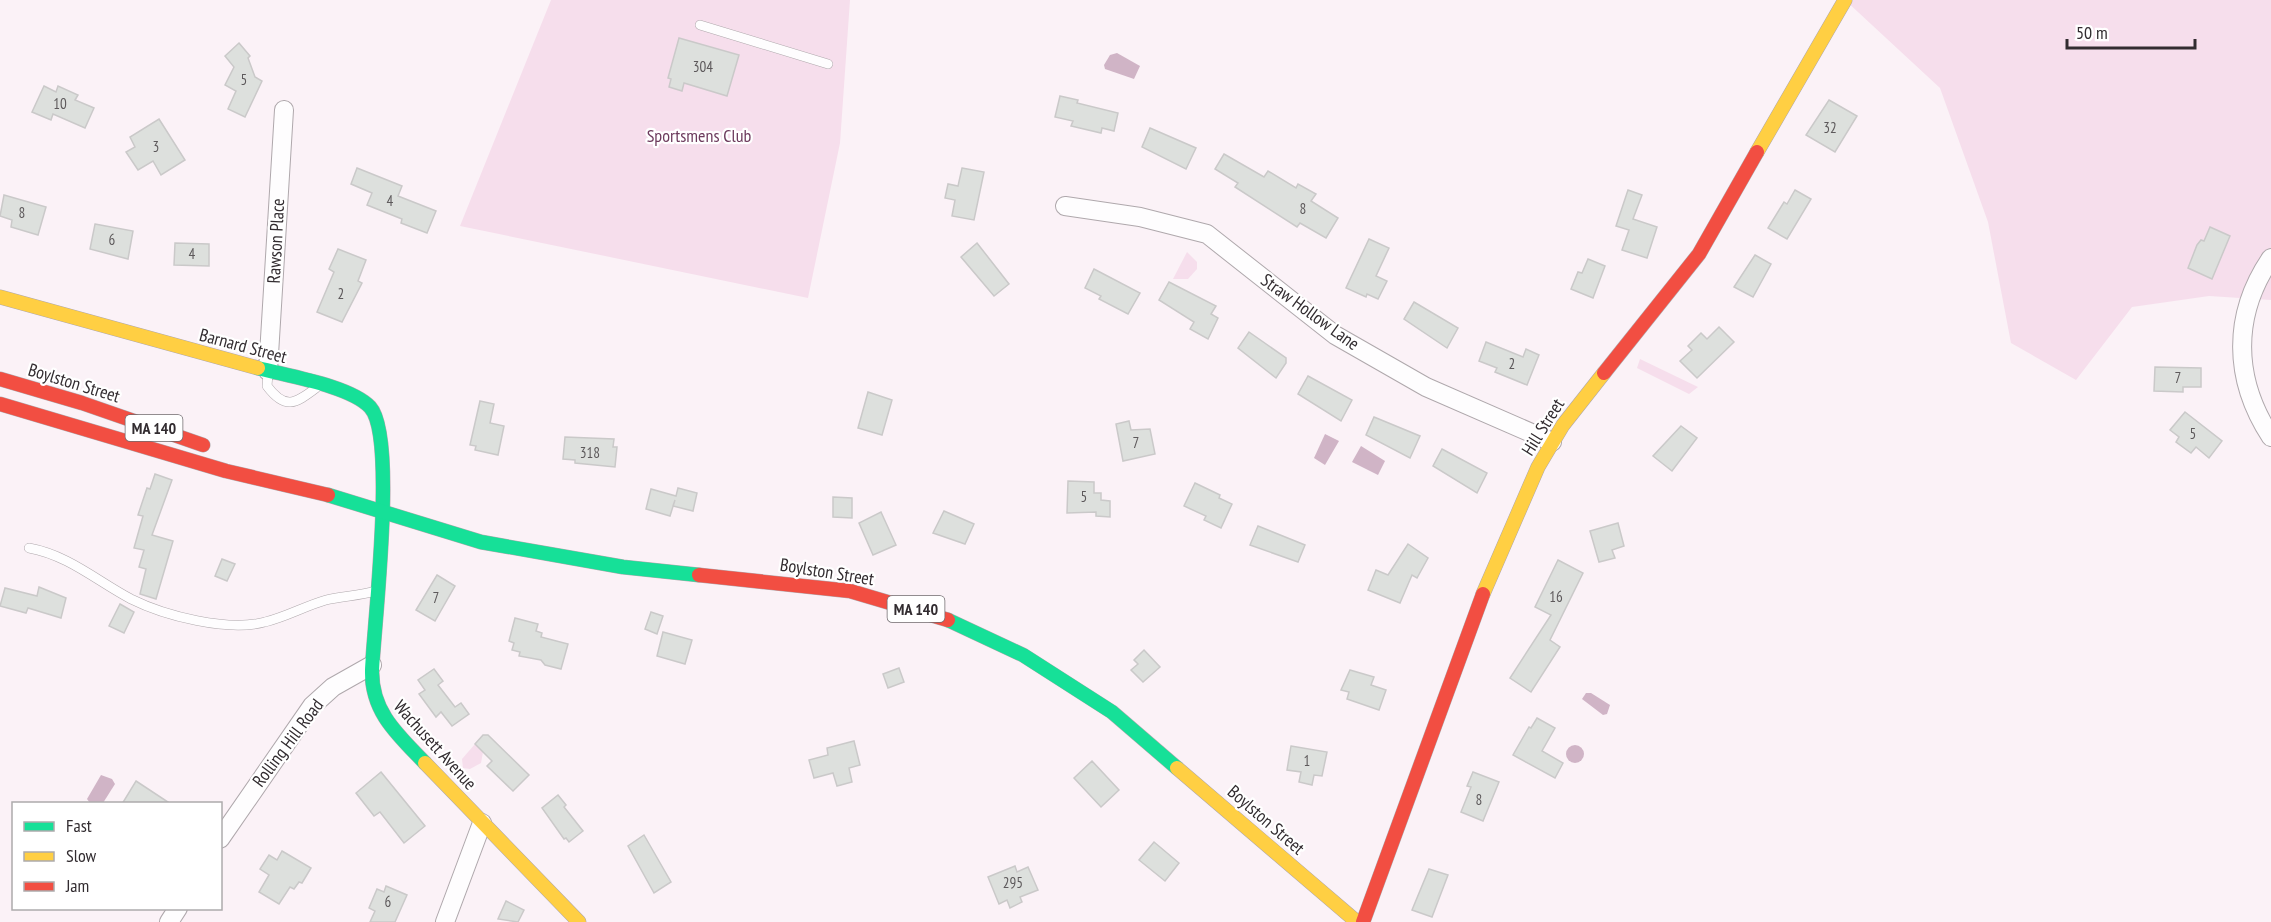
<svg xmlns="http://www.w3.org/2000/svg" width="2271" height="922" viewBox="0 0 2271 922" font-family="'PT Sans Narrow',sans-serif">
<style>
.green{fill:#f6deec}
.water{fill:#d0b4c6}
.building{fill:#dde0dd;stroke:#cac9c9;stroke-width:1.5}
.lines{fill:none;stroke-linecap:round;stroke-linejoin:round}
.lane-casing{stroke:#afa8ac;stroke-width:10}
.street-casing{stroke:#afa8ac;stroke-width:20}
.fast-casing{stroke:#afa8ac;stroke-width:15}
.slow-casing{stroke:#afa8ac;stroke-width:15}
.jam-casing{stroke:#afa8ac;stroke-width:15}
.lane{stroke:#fefdfe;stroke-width:9}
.street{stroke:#fefdfe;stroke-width:18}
.fast{stroke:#16e098;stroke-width:14}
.slow{stroke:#ffcf43;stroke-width:14}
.jam{stroke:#f24e42;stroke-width:14}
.labels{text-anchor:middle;stroke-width:4.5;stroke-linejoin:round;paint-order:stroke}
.number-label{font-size:15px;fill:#5d595b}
.shield{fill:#fff;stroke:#706b6e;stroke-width:1.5}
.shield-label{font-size:16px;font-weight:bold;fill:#322c30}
.park-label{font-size:18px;fill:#6d3b5d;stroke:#fff}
.street-label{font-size:18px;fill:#322c30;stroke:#fff}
</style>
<rect width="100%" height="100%" fill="#fbf2f7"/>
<g class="green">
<polygon points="551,0 850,0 840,143 808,298 460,226"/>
<polygon points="2271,0 2271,300 2209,296 2132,307 2076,380 2011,343 1988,222 1940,88 1845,0"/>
<polygon points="1187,252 1197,262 1197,269 1188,279 1173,279"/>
<polygon points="1640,359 1698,387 1689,394 1637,368"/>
<polygon points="475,744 483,752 481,763 470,769 463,768 462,759"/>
</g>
<g class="water">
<polygon points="1117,53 1140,66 1134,79 1105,69 1104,65 1110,55"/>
<polygon points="1325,434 1339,441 1325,465 1314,458"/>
<polygon points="1361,446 1385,461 1378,475 1352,462"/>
<polygon points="1586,693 1591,693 1610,705 1607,714 1603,715 1582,699"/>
<circle cx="1575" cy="754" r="9"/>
<polygon points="101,775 112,779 115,784 103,803 90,803 87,799"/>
</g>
<g class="building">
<polygon points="679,38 739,55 727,96 684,83 682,91 669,87 671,79 668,78"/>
<polygon points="239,43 250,56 248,58 255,77 262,81 245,117 228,109 236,91 225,85 234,67 225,56"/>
<polygon points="44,86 56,92 58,86 78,95 75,100 94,108 85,128 53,114 51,120 32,112"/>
<polygon points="1060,96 1078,100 1077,103 1118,113 1114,131 1102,128 1101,133 1071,126 1073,121 1055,117"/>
<polygon points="1829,100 1857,116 1835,152 1806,135"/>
<polygon points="159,119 185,160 161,175 153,161 138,170 126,152 135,147 130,137"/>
<polygon points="1150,128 1196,148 1186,169 1142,147"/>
<polygon points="1224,154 1264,177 1268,171 1296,188 1298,184 1316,194 1311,201 1338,218 1326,238 1300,223 1297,227 1235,187 1238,183 1215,169"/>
<polygon points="357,168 402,186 398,196 436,211 427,233 401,223 402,219 367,205 372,193 351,184"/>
<polygon points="962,168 984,172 974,220 952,216 955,200 945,198 948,184 958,186"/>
<polygon points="1628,190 1642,195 1633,219 1657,227 1647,258 1622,250 1629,230 1616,226"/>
<polygon points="1795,190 1811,199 1787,239 1768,228 1784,202 1787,204"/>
<polygon points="4,195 46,207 38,235 11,227 12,220 0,216"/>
<polygon points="95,224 133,231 128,259 90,249"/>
<polygon points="2210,227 2230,236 2212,279 2188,268 2197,245 2201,240 2204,241"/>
<polygon points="1369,239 1389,248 1376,276 1387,281 1378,299 1367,294 1366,297 1346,288"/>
<polygon points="175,243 209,244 209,266 174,265"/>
<polygon points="977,243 1009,284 994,296 961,257"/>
<polygon points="338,249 366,260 358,281 362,283 342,322 317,312 334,272 329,269"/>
<polygon points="1755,255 1771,264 1753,297 1734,287"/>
<polygon points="1588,259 1605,266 1593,298 1571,289 1578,272 1582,273"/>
<polygon points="1094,269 1140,293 1128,314 1099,299 1101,296 1085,288"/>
<polygon points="1169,282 1216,306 1211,314 1218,318 1208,339 1190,329 1194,322 1159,300"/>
<polygon points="1414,302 1458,328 1447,348 1404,319"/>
<polygon points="1719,327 1734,342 1697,378 1680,361 1692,350 1688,346 1701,333 1707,339"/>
<polygon points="1249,332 1286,358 1286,363 1276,378 1238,348"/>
<polygon points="1486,342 1523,357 1526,349 1539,355 1527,385 1495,372 1497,368 1479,361"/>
<polygon points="2155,367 2201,368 2201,387 2183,387 2183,392 2154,391"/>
<polygon points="1308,376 1352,400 1341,421 1298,394"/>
<polygon points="868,392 892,400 882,435 858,428"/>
<polygon points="480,401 494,404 490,423 504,426 498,455 475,450 476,446 470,445"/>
<polygon points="2185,412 2222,441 2209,458 2196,447 2191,453 2176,442 2179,437 2170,430"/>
<polygon points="1374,417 1420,436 1410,458 1366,435"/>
<polygon points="1129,421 1131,430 1150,429 1155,454 1123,461 1116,424"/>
<polygon points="1681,426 1697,438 1672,471 1653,456"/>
<polygon points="565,437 614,439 613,447 617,447 615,467 575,463 575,460 563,459"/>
<polygon points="1442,449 1487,473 1477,493 1433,466"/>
<polygon points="155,474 172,480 152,535 173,541 156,599 140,594 146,569 139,567 144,550 134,548 143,516 138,515 147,488 150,489"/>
<polygon points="1068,481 1094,482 1094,493 1101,493 1101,500 1110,501 1110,517 1096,516 1096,512 1067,513"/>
<polygon points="1195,483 1220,495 1219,498 1232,504 1221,528 1204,520 1206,516 1184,506"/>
<polygon points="678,488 697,493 693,511 673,506 675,500 670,516 646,509 651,489 676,496"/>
<polygon points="833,497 852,498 852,518 833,517"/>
<polygon points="944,511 974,524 965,544 933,533"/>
<polygon points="881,512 896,545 873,555 859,523"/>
<polygon points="1618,523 1624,546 1612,550 1615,558 1599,562 1590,531"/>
<polygon points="1258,526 1305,545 1298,562 1250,545"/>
<polygon points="1408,544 1428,558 1417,578 1412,575 1400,603 1368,590 1376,570 1388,575"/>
<polygon points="222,559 235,564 227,581 215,576"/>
<polygon points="1558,560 1583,573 1550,640 1560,647 1531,692 1510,678 1551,615 1535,607"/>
<polygon points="437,575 455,586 435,621 416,610"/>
<polygon points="39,587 66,598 61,618 28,608 26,613 0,606 5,588 37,596"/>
<polygon points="120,604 134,612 124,633 109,626"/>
<polygon points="651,612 663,616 657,634 645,629"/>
<polygon points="515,618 538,624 536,631 542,633 541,637 568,644 561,669 545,665 541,660 519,656 520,652 512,650 514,643 509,641"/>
<polygon points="663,632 692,640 685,664 657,656"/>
<polygon points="1144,650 1160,667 1143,682 1131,670 1138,664 1134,660"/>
<polygon points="899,668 904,682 888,688 883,674"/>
<polygon points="434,669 443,681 438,685 455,707 461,703 469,714 452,726 441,712 436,717 419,694 425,690 418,680"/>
<polygon points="1350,670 1374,677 1371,685 1386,690 1379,710 1347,699 1349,692 1341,690"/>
<polygon points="1537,718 1555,728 1542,751 1563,763 1555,778 1513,755 1529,727 1531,728"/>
<polygon points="483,735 488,735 529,775 513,791 487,766 492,761 475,744"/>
<polygon points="854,741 860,765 849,768 852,782 837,786 833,773 814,778 809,760 828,755 827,748"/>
<polygon points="1291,746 1327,752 1322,776 1314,775 1312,785 1299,782 1301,772 1287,770"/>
<polygon points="1092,761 1119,790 1101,807 1074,778"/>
<polygon points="381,772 425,826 404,843 380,812 374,816 356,793"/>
<polygon points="1473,772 1499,782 1483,821 1461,812 1471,787 1467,786"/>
<polygon points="136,781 171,804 122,804"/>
<polygon points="558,795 566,805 564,807 583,831 569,842 566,838 564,839 542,808"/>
<polygon points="644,835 671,882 654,893 628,846"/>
<polygon points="1154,842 1179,863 1165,881 1139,860"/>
<polygon points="282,851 311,868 302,883 299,882 294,889 290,887 279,904 259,892 269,875 260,869 269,855 277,860"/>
<polygon points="1015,866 1017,872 1028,867 1038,890 1020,897 1022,902 1010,908 1007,900 999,904 988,877"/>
<polygon points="1429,869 1448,875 1432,917 1412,910"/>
<polygon points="386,886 407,895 395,922 370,922 375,911 369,908 377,889 384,892"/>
<polygon points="506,901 524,910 518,922 498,919"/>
</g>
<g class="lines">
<defs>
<g id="lane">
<polyline points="700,25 828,64"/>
<path d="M268,374L267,386C285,410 295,404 316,388"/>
<path d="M29,548C68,555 97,581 131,599C165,616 228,632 265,622C286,617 305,606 326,600C341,596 360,596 375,591"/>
</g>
<g id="street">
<polyline points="1065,206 1140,217 1207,234 1335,335 1426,387 1552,442"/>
<path d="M2271,258C2232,315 2233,379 2271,437"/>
<polyline points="268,371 284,110"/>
<polyline points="220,839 312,706 333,687 372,665"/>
<polyline points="169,922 178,908"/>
<polyline points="445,922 482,823"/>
</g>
<g id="fast">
<path d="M258,368C288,376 350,386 370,407C397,436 374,624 372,670C371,712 398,735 425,763"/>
<polyline points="328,495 481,542 623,567 699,575"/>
<polyline points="948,620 1023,655 1112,712 1177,768"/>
</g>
<g id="slow">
<polyline points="1757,152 1845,0"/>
<polyline points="0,297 258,368"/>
<polyline points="1483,594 1538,467 1563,425 1604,373"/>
<polyline points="425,763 579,922"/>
<polyline points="1177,768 1357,922"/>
</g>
<g id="jam">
<polyline points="1604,373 1699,254 1757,152"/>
<polyline points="0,379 82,403 203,445"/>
<polyline points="0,404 226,471 328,495"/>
<polyline points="699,575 850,591 948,620"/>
<polyline points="1363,922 1483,594"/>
</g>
</defs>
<use href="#lane" class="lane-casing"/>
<use href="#street" class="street-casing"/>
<use href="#fast" class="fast-casing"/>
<use href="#slow" class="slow-casing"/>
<use href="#jam" class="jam-casing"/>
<use href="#lane" class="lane"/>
<use href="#street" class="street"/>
<use href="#fast" class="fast"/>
<use href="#slow" class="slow"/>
<use href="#jam" class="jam"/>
</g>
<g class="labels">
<g class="number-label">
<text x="703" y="72">304</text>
<text x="244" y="85">5</text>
<text x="60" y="109">10</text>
<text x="1830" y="133">32</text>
<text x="156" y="152">3</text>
<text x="390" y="206">4</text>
<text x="1303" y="214">8</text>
<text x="22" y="218">8</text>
<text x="112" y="245">6</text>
<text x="192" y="259">4</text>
<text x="341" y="299">2</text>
<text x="1512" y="369">2</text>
<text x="2178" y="383">7</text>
<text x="2193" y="439">5</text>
<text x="1136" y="448">7</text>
<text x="590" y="458">318</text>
<text x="1084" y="502">5</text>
<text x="1556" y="602">16</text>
<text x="436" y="603">7</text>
<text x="1307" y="766">1</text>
<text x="1479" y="805">8</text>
<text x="1013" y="888">295</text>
<text x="388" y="907">6</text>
</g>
<g class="shield">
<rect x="125.5" y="415" width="57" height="26" rx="4.5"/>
<rect x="887.5" y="596" width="57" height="26" rx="4.5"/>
</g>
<g class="shield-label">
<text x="154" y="434">MA 140</text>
<text x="916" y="615">MA 140</text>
</g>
<g class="park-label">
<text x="699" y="142">Sportsmens Club</text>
</g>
<g class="street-label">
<text transform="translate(276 241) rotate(-87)" y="6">Rawson Place</text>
<text transform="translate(1310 312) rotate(36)" y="6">Straw Hollow Lane</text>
<text transform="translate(243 346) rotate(15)" y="6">Barnard Street</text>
<text transform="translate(74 383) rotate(17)" y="6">Boylston Street</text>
<text transform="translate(1543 427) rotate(-58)" y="6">Hill Street</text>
<text transform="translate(827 572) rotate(9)" y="6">Boylston Street</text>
<text transform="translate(288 743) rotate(-53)" y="6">Rolling Hill Road</text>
<text transform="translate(435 745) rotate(48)" y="6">Wachusett Avenue</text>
<text transform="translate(1266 820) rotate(41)" y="6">Boylston Street</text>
</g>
</g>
<rect x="12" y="802" width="210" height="108" fill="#ffffff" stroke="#adabac" stroke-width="1.5"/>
<rect x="24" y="822" width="30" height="9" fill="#16e098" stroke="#adabac" stroke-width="1.5"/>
<text x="66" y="832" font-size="18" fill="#322c30">Fast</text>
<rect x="24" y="852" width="30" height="9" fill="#ffcf43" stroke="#adabac" stroke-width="1.5"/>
<text x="66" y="862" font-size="18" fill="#322c30">Slow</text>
<rect x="24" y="882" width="30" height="9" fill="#f24e42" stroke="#adabac" stroke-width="1.5"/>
<text x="66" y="892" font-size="18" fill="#322c30">Jam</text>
<path d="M2067 39v9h128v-9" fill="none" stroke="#322c30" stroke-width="3"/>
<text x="2076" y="39" font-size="18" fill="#322c30" stroke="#ffffff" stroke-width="4.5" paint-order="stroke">50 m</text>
</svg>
